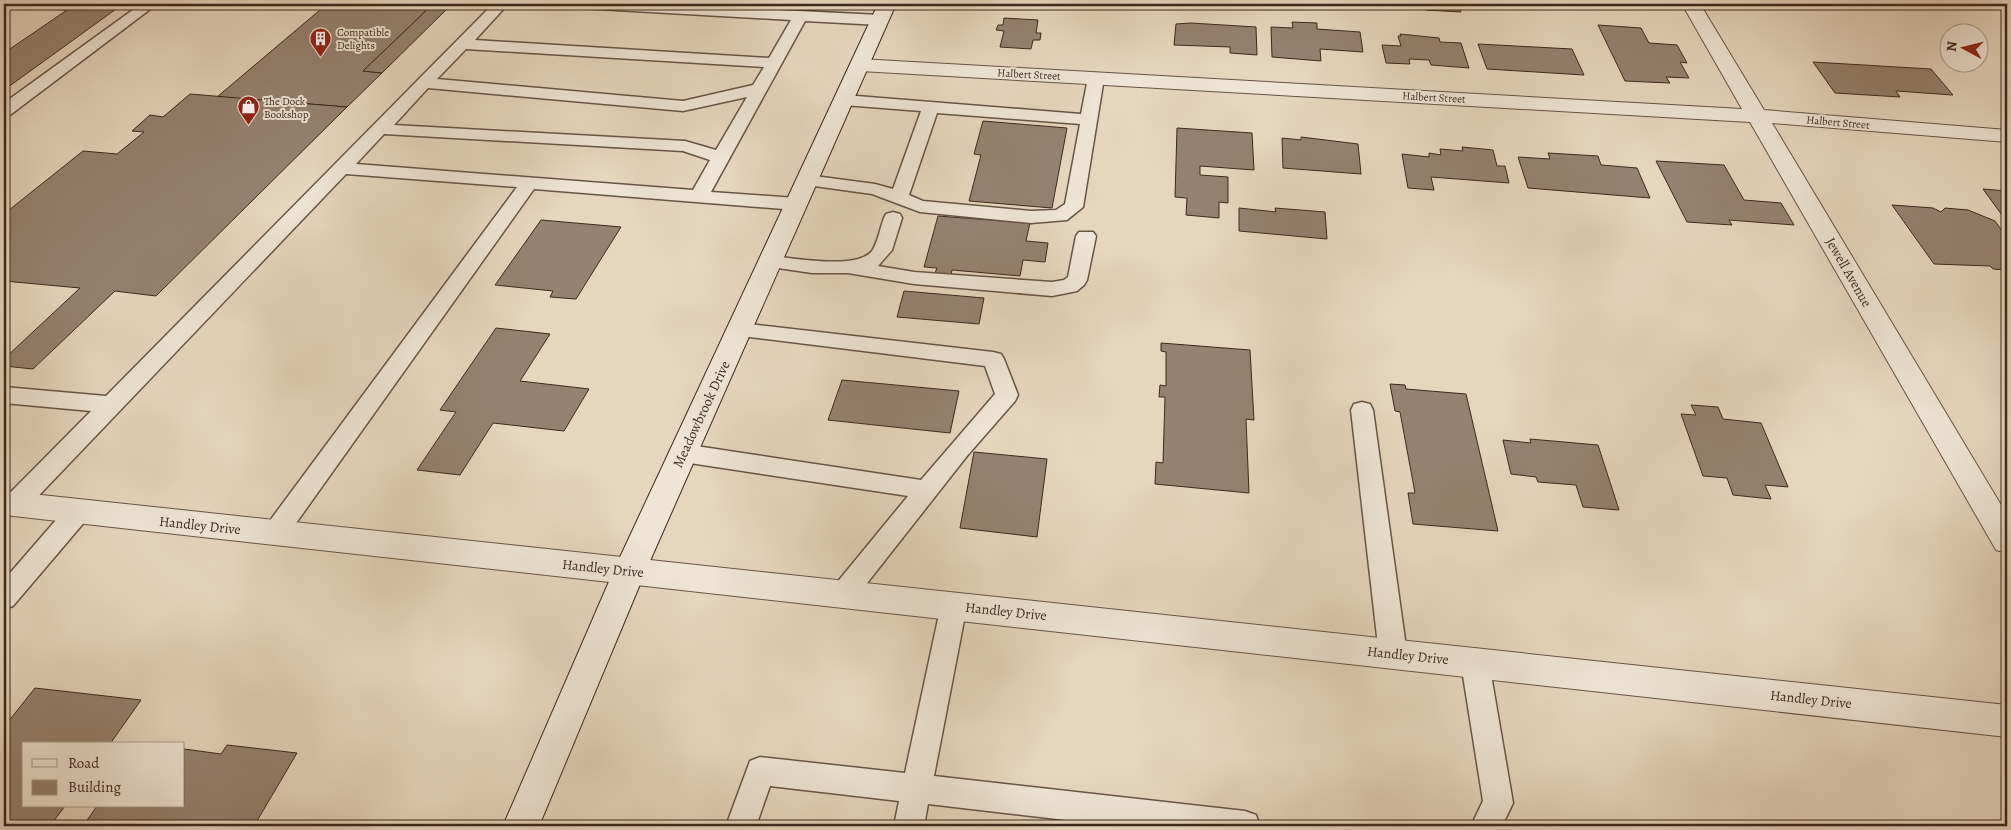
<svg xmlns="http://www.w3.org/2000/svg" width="2011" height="830" viewBox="0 0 2011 830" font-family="Alegreya,serif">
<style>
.building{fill:#958271;stroke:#3e281e}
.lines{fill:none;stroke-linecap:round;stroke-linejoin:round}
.service-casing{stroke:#685446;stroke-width:3}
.minor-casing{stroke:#685446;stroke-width:2}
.tertiary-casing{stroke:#685446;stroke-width:2}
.secondary-casing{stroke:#3e281e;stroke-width:2}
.service{fill:#efe4d5;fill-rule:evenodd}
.minor{fill:#efe4d5;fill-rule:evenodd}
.tertiary{fill:#efe4d5;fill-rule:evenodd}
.secondary{fill:#efe4d5;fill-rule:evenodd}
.labels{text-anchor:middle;stroke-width:4;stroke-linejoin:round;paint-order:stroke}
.far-poi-label{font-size:11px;fill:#3e281e;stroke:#efe4d5;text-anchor:start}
.far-street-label{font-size:11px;fill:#3e281e;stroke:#efe4d5}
.street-label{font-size:14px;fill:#3e281e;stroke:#efe4d5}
</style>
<rect width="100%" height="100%" fill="#e6d6be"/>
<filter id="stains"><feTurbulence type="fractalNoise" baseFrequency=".004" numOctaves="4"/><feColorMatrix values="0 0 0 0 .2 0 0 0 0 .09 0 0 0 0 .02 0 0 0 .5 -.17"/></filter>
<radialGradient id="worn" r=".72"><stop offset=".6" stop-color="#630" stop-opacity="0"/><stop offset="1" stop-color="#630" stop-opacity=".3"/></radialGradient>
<g class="building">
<polygon points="4,4 123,4 4,90 4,53 67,10 4,6"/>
<polygon points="327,4 433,4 363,71 382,73 347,107 217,97"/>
<polygon points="433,4 452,4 382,73 363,71"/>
<polygon points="1424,4 1459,4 1461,12 1426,10"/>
<polygon points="1787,4 1827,4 1831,9 1789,6"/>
<polygon points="1004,18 1038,20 1036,33 1041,33 1040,40 1033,40 1031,49 1000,47 1004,31 996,30 998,25 1003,25"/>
<polygon points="1292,22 1317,23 1317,29 1360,32 1363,52 1320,49 1321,61 1272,57 1271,27 1293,28"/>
<polygon points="1191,23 1256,27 1257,55 1230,53 1230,47 1174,45 1176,24"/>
<polygon points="1598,25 1641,28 1649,43 1677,45 1687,63 1680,62 1689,78 1666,77 1670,83 1625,81"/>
<polygon points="1400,34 1439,38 1440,42 1461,43 1469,68 1431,65 1429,60 1409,59 1410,64 1386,63 1382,45 1401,46 1398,36 1401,36"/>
<polygon points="1478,44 1572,49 1584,75 1487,69"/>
<polygon points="1813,62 1931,69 1953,95 1896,91 1900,97 1835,93"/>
<polygon points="190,94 347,107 156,296 115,291 33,369 4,366 4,359 80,288 4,281 4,214 83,151 117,154 144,132 132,131 150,115 163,117"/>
<polygon points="983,121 1067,128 1052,208 969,201 981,155 974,154"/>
<polygon points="1177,128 1252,133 1254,170 1200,166 1200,175 1228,177 1228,203 1219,202 1219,218 1186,215 1187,198 1175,197"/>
<polygon points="1301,137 1358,144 1361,174 1283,168 1282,138 1301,140"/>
<polygon points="1462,147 1493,150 1497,166 1505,166 1509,183 1431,177 1434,190 1408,188 1402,154 1429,157 1429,153 1441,155 1440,149 1463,151"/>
<polygon points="1548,153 1598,156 1601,165 1637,168 1650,198 1528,188 1518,157 1550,159"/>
<polygon points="1656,161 1724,165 1744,200 1781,203 1794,225 1729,220 1732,225 1687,222"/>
<polygon points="1983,189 2007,191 2007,222"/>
<polygon points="1892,205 1933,208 1941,212 1945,208 1968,210 1995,221 2007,238 2007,270 1993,269 1990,266 1934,264"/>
<polygon points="1239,208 1276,212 1275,208 1325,212 1327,239 1239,231"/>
<polygon points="938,216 1030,223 1026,241 1048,243 1045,262 1023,260 1020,276 952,270 951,275 935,273 937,268 924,267"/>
<polygon points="541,220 621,227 576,299 550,297 553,291 495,285"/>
<polygon points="904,291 984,298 979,324 897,317"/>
<polygon points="496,328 550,334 520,381 589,389 564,431 493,423 460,475 417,470 456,412 440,410"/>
<polygon points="1161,343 1250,350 1254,420 1246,419 1249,493 1155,484 1156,462 1163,463 1165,397 1159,397 1160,385 1166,386 1166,352 1161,351"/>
<polygon points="842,380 959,391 950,433 828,420"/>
<polygon points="1390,384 1405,385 1406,389 1466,394 1498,531 1413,524 1408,493 1415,493 1400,412 1395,411"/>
<polygon points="1691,405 1718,407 1723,419 1761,423 1788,487 1765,485 1771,499 1733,495 1727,478 1703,476 1681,414 1696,415"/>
<polygon points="1530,439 1598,445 1619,510 1583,507 1576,485 1538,482 1536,477 1511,474 1503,440 1531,443"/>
<polygon points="974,452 1047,459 1037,537 960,528"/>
<polygon points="35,688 141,700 110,744 24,744 24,806 65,806 50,826 4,826 4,727"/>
<polygon points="227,745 297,753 254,826 83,826 97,806 184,806 184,749 221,754"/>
</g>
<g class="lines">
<defs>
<g id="service">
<polygon points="141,4 157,4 10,115 4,116 4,103"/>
<path d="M493,4H508L475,40L769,58L791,20L580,8L573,4H659L880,15L888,20L880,25L805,21L711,192L796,198L803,200L805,204L803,208L796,210L534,189L284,540L275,543L266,540L263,533L266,526L517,187L346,174L24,511L15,514L6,511L4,502L6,497L91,411L4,403V387L106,396ZM466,49L764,67L753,85L683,101L437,79ZM428,88L683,111L747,97L716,150L685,141L394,125ZM384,134L683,151L710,160L693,190L356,164Z"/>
<path d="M1096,73L1104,78L1083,207L1067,220L1031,223L920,212L872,194L807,185L801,184L798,180L801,176L807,175L875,184L893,189L921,111L844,105L838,104L836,100L838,96L844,95L1081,114L1088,78ZM937,113L1080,124L1065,204L1056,210L1031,211L923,201L909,195Z"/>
<path d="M893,212L900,214L902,218L892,250L878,266L914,272L1052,282L1064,280L1068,277L1076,236L1079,232H1093L1096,236L1087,280L1084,285L1077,291L1052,296L914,284L848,273H812L764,266L761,262L764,258L771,256C793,258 857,270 872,251C878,242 880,228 884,218L886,214Z"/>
<polygon points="740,323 993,352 1001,354 1004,359 1018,395 1015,401 967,456 853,601 844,604 835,601 831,593 835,585 908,496 683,462 675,459 671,453 675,447 683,444 921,480 995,394 985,366 733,335 730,330 733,325"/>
<polygon points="1362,402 1370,404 1373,410 1407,654 1403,662 1393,666 1383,662 1379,654 1351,410 1354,404"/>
<polygon points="78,502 87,505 90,512 87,519 13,606 4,609 4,580 69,505"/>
<polygon points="954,594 963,597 967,605 934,776 1245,811 1256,815 1260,826 1118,826 928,804 924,826 894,826 899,801 770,786 756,826 726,826 750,761 760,757 905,773 941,605 945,597"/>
<polygon points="1475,651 1485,655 1489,663 1513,803 1502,826 1471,826 1483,801 1461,663 1465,655"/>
</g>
<polygon id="minor" points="1682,4 1700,4 1764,110 2007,130 2007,142 1772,123 2007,515 2007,553 1996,550 1750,122 860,71 853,69 850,65 853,61 860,59 1742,109"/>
<polygon id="tertiary" points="4,491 2007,705 2007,737 4,515"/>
<polygon id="secondary" points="878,4 896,4 646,570 539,826 503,826 614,570"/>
</defs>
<use href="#service" class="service-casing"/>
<use href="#minor" class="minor-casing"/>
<use href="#tertiary" class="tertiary-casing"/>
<use href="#secondary" class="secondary-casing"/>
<use href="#service" class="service"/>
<use href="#minor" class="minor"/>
<use href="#tertiary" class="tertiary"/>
<use href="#secondary" class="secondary"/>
</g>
<defs>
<symbol id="building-pin" viewBox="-11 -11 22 30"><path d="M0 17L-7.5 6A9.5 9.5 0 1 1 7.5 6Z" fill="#8f2418" stroke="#efe4d5"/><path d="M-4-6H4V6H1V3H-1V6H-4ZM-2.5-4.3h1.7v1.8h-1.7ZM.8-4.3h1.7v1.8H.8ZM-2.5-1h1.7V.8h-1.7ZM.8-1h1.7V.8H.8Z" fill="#fff"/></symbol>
<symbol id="shop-pin" viewBox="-11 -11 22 30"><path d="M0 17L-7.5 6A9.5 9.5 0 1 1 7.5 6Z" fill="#8f2418" stroke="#efe4d5"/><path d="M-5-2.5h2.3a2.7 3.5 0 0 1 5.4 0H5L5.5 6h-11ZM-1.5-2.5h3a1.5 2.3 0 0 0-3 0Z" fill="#fff"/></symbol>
</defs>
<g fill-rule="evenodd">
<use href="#building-pin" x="308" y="26" width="25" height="34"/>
<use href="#shop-pin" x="236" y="94" width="25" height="34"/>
</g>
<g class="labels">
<g class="far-poi-label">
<text x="337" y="36">Compatible<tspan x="337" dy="13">Delights</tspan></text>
<text x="264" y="105">The Dock<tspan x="264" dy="13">Bookshop</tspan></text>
</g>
<g class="far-street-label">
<text transform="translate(1029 74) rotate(3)" y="4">Halbert Street</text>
<text transform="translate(1434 97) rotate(3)" y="4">Halbert Street</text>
<text transform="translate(1838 122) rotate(5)" y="4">Halbert Street</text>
</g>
<g class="street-label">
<text transform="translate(1849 272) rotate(60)" y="5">Jewell Avenue</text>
<text transform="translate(701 414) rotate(-65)" y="5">Meadowbrook Drive</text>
<text transform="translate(200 525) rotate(6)" y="5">Handley Drive</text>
<text transform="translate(603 568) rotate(6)" y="5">Handley Drive</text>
<text transform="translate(1006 611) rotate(6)" y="5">Handley Drive</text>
<text transform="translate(1408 655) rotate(6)" y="5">Handley Drive</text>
<text transform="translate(1811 699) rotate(6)" y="5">Handley Drive</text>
</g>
</g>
<rect width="2011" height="830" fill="none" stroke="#e6d6be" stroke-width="20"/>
<rect x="5" y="5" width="2001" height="820" fill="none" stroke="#3e281e" stroke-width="2.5"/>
<rect x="10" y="10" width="1991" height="810" fill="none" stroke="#3e281e"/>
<rect x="22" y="742" width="162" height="65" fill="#efe4d5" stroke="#a8998c"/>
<rect x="32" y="759" width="25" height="8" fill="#efe4d5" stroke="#a8998c"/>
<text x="68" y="768" font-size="15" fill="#3e281e">Road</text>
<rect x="32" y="780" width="25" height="15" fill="#958271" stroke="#a8998c"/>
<text x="68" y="792" font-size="15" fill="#3e281e">Building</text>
<g transform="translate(1964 48) rotate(277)"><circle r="24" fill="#efe4d5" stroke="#a8998c"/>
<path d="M0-4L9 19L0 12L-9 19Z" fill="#8f2418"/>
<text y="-8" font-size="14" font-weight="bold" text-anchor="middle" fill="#3e281e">N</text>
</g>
<rect width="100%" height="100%" filter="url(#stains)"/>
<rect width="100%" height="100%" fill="url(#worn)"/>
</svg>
